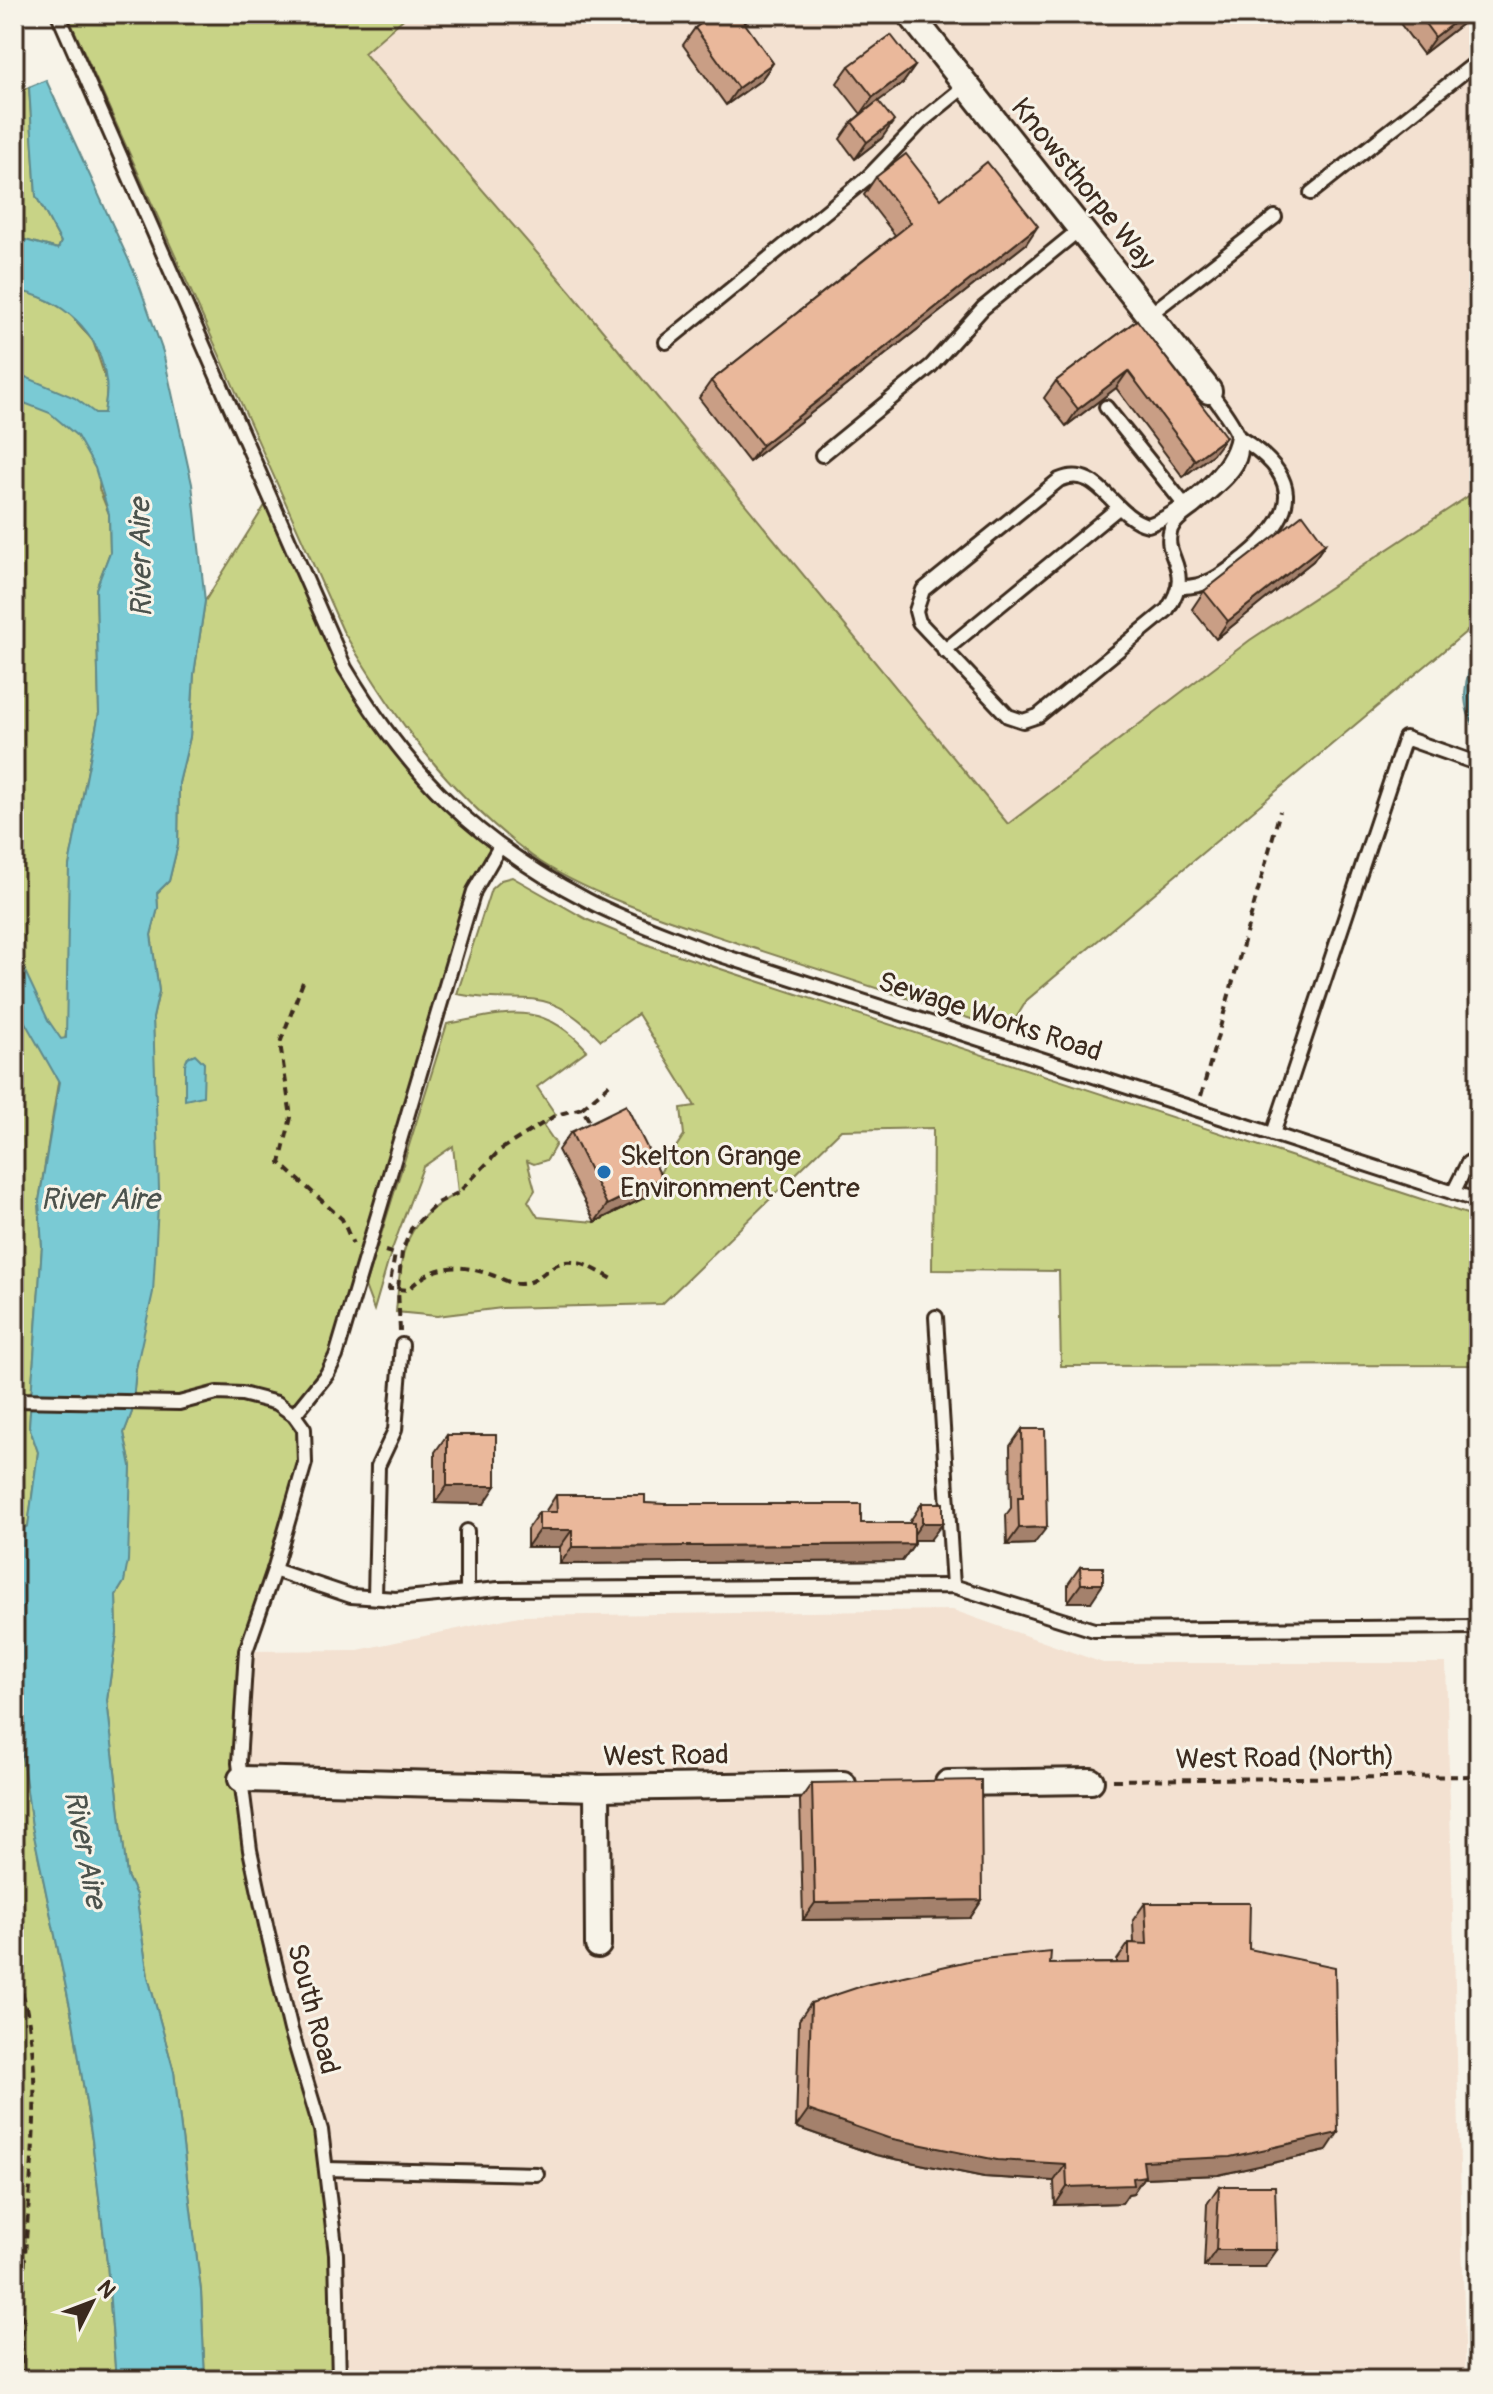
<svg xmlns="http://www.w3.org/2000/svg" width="1493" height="2394" viewBox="0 0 1493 2394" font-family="Pangolin,sans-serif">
<rect width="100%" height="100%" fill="#f7f3e8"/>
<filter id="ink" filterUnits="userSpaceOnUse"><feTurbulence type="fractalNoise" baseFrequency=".0125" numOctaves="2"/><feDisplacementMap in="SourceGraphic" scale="16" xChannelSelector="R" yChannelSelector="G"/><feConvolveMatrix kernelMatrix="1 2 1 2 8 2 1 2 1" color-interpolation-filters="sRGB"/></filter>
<g filter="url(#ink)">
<!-- built -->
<g fill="#f3e1d1">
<polygon points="409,14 1479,14 1479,489 1250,640 1008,824 570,291 364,52"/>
<polygon points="953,1610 1103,1663 1446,1663 1466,2380 322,2380 229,1748 246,1651 358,1650 519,1616"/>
</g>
<!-- green -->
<g fill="#c8d386" stroke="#827e52" stroke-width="2">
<path d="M67 14H409L364 53 570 291 1008 824 1250 640 1479 489V621L1027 1000 1008 1031C920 1002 832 973 744 945 681 924 585 895 532 856 446 791 397 722 343 631Z"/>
<polygon points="29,87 36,196 61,242 58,249 14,237 14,94"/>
<polygon points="14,290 33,293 67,310 93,341 107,383 99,489 109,514 110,552 96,589 99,713 69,866 67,1027 39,1201 42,1246 29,1426 38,1452 28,1527 14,1532"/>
<path d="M269 499 379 724 499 848 474 891 336 1356 295 1415 306 1446C276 1550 233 1655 240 1765 247 1888 293 2007 320 2126 339 2208 337 2296 339 2380H205L201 2291 174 2072 148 1977 136 1895 127 1876 107 1700 117 1633 116 1595 124 1582 131 1466 124 1433 132 1412 156 1145 153 1018 159 991 151 935 158 908 157 893 169 881 178 844 179 783 190 737 194 674 205 601Z"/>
<path d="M512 877 588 920 651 946 1479 1218V1365L1061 1366 1059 1271 932 1270 933 1128 841 1130 662 1304 502 1308 437 1316 396 1312C401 1254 401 1221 458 1193L453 1146 423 1167 391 1252 374 1310 365 1286 447 1024C508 1013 541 999 587 1050L537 1087 556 1115 543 1125 556 1144 547 1160 534 1164 527 1161 535 1190 528 1201 538 1217 595 1222 650 1195 664 1165 684 1135 681 1108 695 1106 638 1014 601 1040C542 979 528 1008 457 994L491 889 501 880Z"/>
<polygon points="14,1614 15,1635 21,1638 19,1734 32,1825 73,2021 92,2140 107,2262 116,2380 14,2380"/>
</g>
<!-- water -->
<g fill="#7acad4" stroke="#618a8b" stroke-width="2">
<path d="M46 80 136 276 163 352 192 484 205 601 194 674 190 737 179 783 178 844 169 881 157 893 158 908 151 935 159 991 153 1018 159 1189 153 1292 136 1369 132 1412 124 1433 131 1466 128 1561 124 1582 116 1595 117 1633 107 1700 127 1876 136 1895 148 1977 174 2072 201 2291 205 2380H116L107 2262 92 2140 73 2021 32 1826 19 1734 21 1638 15 1635 14 1532 28 1526 38 1452 29 1426 42 1246 39 1201 59 1082 14 1003V948L48 1020 61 1039 66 1038 69 866 99 713 96 589 110 552 109 514 95 468 77 436 50 413 14 399V372L75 398 95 413H104C105 403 108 391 106 381 100 331 62 298 14 290V237L58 249 61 242 36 196 29 87Z"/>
<path d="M1479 651V732C1458 708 1463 676 1479 651Z"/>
<polygon points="195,1054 204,1063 203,1096 185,1100 185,1064 188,1057"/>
</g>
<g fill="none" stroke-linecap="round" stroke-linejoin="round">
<!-- service casing -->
<g stroke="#3b2a1e" stroke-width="18">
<g id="service">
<path d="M58 14 345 668C409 775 476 842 587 900 624 920 666 934 705 950L1479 1201"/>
<polyline points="1311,193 1479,60"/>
<polyline points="1149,315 1275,217"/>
<polyline points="666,342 867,178 922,121 965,86"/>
<path d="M1209 391C1257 454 1250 459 1193 508 1185 514 1175 520 1171 529 1161 558 1196 568 1167 610L1038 716 1023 721 1008 716 919 622 916 611 923 590 1059 480C1099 462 1112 517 1148 525 1181 514 1232 471 1237 436"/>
<polyline points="1106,407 1187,508"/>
<polyline points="822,455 931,366 983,308 1080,229"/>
<path d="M1179 587C1208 588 1223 574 1245 557 1301 511 1301 475 1237 436"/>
<polyline points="944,651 1117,509"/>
<polyline points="1273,1134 1405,738 1479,764"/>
<polyline points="1453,1193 1468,1163 1479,1157"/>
<polyline points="936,1317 953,1586"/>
<polyline points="14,1400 179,1403 217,1393 242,1394 277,1403 294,1415 304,1429 305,1463 274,1570 246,1651 239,1763 250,1850 266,1925 291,2030 321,2130 336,2254 339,2380"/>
<polyline points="294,1415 327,1374 336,1356 474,891 499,848"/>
<polyline points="467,1531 467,1592"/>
<polyline points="274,1570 351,1596 396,1599 498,1589 953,1586 1094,1630 1479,1627"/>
<polyline points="375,1597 378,1466 395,1430 402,1345"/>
<polyline points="326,2169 537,2174"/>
</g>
</g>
<!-- minor casing -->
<g stroke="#3b2a1e" stroke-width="30">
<g id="minor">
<polyline points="910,14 1209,391"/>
<polyline points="241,1779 597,1788 843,1784"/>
<polyline points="948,1783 1091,1781"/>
<polyline points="597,1788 598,1945"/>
</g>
</g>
<!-- path -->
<g stroke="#3b2a1e" stroke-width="4" stroke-dasharray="8 6" stroke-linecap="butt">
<polyline points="303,982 280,1043 291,1117 280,1163 342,1219 353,1244"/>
<polyline points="1201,1096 1280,811"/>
<polyline points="582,1108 612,1082"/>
<polyline points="385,1251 395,1254 389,1289 398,1289 402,1252 411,1229 437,1203 458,1193 500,1150 556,1115 582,1108 592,1126"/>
<path d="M400 1331 398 1289 408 1290C433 1264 459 1263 492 1275 501 1278 512 1285 521 1284 537 1283 544 1270 558 1264 577 1256 599 1272 616 1281"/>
<polyline points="1113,1780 1479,1776"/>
<path d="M14 1966C45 2049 33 2140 27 2227 23 2278 21 2329 22 2380"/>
</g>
<!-- service -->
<use href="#service" stroke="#f7f3e8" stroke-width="12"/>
<!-- minor -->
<use href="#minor" stroke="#f7f3e8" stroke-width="24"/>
</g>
<!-- wall -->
<g fill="#c99e85" stroke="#3b2a1e" stroke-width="2">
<polygon points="714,14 757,14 744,23 773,63 761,80 726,105 683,45 695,28"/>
<polygon points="1393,14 1475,14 1423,54"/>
<polygon points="849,66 915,66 903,83 878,101 882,138 855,159 840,139 852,122 861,114 837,83"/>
<polygon points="876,177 941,199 1026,244 749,462 699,398 711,381 895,235 864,195"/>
<polygon points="1137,320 1213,454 1183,477 1116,388 1066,426 1044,398 1056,381"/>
<polygon points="1325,544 1313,561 1216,639 1192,609 1204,591"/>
<polygon points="571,1132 662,1178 650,1195 595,1222 558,1150"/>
<polygon points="1022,1429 1034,1544 1007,1545 1006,1515 1011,1508 1010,1446"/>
<polygon points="447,1435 484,1504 435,1503 435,1452"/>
<polygon points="556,1495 861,1523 910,1523 910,1521 922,1503 930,1540 914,1540 914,1544 902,1561 560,1564 560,1547 527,1547 527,1529 539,1512 545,1512"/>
<polygon points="1080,1567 1091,1602 1068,1602 1068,1584"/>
<polygon points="812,1783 982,1900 970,1918 803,1920 800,1800"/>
<polygon points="1145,1903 1249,1949 1326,2151 1218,2175 1143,2178 1133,2193 1128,2194 1122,2203 1055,2205 1054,2181 984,2177 876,2155 796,2127 799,2020 811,2003 1050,1964 1117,1963 1117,1960 1129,1943 1134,1943 1133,1920"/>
<polygon points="1219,2186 1265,2267 1204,2267 1207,2204"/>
</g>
<!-- shaded-wall -->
<g fill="#a4816c" stroke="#3b2a1e" stroke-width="2">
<polygon points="746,14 757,14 728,35 741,18"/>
<polygon points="1465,14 1475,14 1423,54 1435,37"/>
<polygon points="773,63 761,80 726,105 738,88"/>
<polygon points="915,66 903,83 861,114 873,97"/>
<polygon points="894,121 882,138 855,159 867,142"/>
<polygon points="1038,226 1026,244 749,462 762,445"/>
<polygon points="1128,371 1116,388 1066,426 1078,409"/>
<polygon points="1226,437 1213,454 1183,477 1195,460"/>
<polygon points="1325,544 1313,561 1216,639 1228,621"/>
<polygon points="662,1178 650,1195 595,1222 607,1205"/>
<polygon points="447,1486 496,1486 484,1504 435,1503"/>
<polygon points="922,1523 943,1523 930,1540 910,1540"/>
<polygon points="1047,1527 1034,1544 1007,1545 1019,1528"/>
<polygon points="539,1530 572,1530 560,1547 527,1547"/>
<polygon points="914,1544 902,1561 560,1564 572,1547"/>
<polygon points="1081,1584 1103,1584 1091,1602 1068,1602"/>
<polygon points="982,1900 970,1918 803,1920 815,1903"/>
<polygon points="808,2110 1066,2164 1054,2181 984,2177 876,2155 796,2127"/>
<polygon points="1338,2133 1326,2151 1218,2175 1143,2178 1133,2193 1128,2194 1122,2203 1055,2205 1067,2187 1143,2161"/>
<polygon points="1216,2250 1277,2250 1265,2267 1204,2267"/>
</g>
<!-- building -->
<g fill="#eab89b" stroke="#3b2a1e" stroke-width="2">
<polygon points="714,14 746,14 741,18 773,63 738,88 695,28"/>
<polygon points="1418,14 1465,14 1435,37"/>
<polygon points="891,35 915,66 873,97 849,66"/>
<polygon points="878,101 894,121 867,142 852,122"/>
<polygon points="906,154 941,199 987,162 1038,226 762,445 711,381 911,223 876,177"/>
<polygon points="1137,320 1226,437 1195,460 1128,371 1078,409 1056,381"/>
<polygon points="1303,514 1325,544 1228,621 1204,591"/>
<polygon points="626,1105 662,1178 607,1205 571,1132"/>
<polygon points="1022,1429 1045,1429 1047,1527 1019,1528 1018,1497 1023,1497"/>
<rect x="447" y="1435" width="49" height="51"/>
<polygon points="556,1495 645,1495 645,1503 665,1504 861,1504 861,1523 914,1523 914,1544 572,1547 572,1530 539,1530 539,1512 557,1512"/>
<rect x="922" y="1503" width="21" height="20"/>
<polygon points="1080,1567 1103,1567 1103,1584 1081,1584"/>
<polygon points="981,1780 982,1900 815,1903 812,1783"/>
<polygon points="1145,1903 1250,1903 1249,1949 1335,1967 1338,2133 1230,2157 1143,2161 1145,2176 1133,2178 1134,2185 1067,2187 1066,2164 997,2160 888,2138 808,2110 811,2003 865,1985 972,1960 1051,1952 1050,1964 1129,1963 1129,1943 1147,1944"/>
<polygon points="1219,2186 1275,2186 1277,2250 1216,2250"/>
</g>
</g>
<!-- markers -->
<circle fill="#1f6fb2" stroke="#f7f3e8" stroke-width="3" cx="604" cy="1172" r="8"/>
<g text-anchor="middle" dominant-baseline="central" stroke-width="6" stroke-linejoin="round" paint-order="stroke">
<!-- street labels -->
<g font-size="28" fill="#3b2a1e" stroke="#f7f3e8">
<text transform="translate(1083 184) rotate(51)">Knowsthorpe Way</text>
<text transform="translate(990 1017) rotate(18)">Sewage Works Road</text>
<text transform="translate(666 1756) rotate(-1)">West Road</text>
<text transform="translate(1285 1758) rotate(-1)">West Road (North)</text>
<text transform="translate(313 2009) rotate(75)">South Road</text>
</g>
<!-- poi labels -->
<g font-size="28" fill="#3b2a1e" stroke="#f7f3e8" text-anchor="start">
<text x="620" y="1156">Skelton Grange<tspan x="620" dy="32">Environment Centre</tspan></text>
</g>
<!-- water labels -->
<g font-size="30" font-style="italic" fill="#4b524c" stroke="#f7f3e8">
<text transform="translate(141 558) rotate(-91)">River Aire</text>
<text x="100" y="1199">River Aire</text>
<text transform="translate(85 1849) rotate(79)">River Aire</text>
</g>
</g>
<!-- margin -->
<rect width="1493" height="2394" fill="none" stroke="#f7f3e8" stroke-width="48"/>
<rect x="24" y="24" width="1445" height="2346" fill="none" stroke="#3b2a1e" stroke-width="3" filter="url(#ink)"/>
<!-- north arrow -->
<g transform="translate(92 2302) rotate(48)" stroke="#f7f3e8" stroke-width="6" paint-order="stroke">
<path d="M0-6L14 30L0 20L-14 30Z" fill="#3b2a1e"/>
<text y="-12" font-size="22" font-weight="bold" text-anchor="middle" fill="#3b2a1e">N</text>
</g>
</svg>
